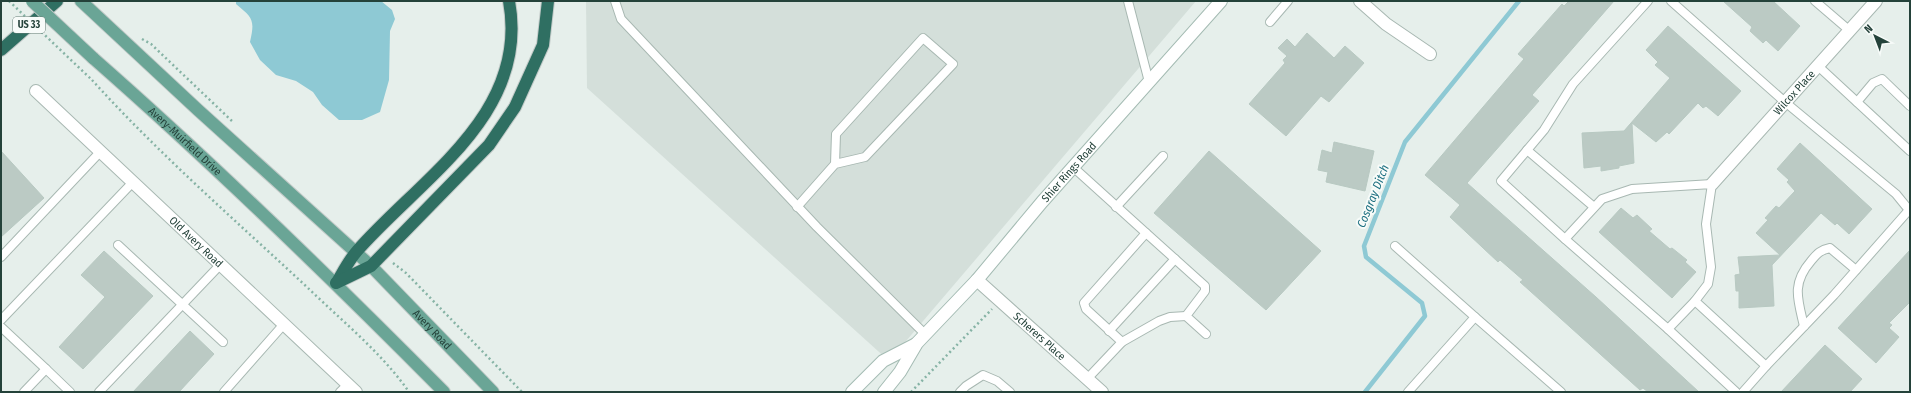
<svg xmlns="http://www.w3.org/2000/svg" width="1911" height="393" viewBox="0 0 1911 393" font-family="'Fira Sans Condensed',sans-serif">
<rect width="100%" height="100%" fill="#e6efeb"/>
<!-- built -->
<polygon fill="#d4dfda" points="586,1 1196,1 889,361 587,88"/>
<!-- water -->
<path fill="#8ec9d4" d="M236 1H381L392 10 395 19 390 31 389 80 380 112 362 120H339L322 105 313 92 296 81 276 75 260 60 250 42C255 20 253 18 236 4Z"/>
<g fill="none" stroke-linecap="round" stroke-linejoin="round">
<!-- stream -->
<polyline stroke="#8ec9d4" stroke-width="4.5" points="1365,392 1425,316 1422,303 1366,257 1364,246 1405,142 1519,1"/>
</g>
<!-- building -->
<g fill="#bbcac4" stroke="#b8c9c2">
<polygon points="1569,1 1614,1 1532,95 1539,101 1467,183 1596,297 1699,392 1648,392 1643,388 1640,390 1520,282 1523,280 1500,260 1498,262 1450,217 1460,205 1425,175 1524,59 1518,54 1562,4 1564,6"/>
<polygon points="1723,1 1773,1 1800,26 1778,51 1766,40 1763,43 1750,31 1752,27"/>
<polygon points="1668,26 1741,91 1718,116 1706,106 1703,108 1698,103 1669,134 1667,132 1656,142 1632,123 1634,163 1619,166 1619,168 1601,171 1601,166 1584,168 1582,133 1624,131 1670,78 1655,65 1658,62 1646,50"/>
<polygon points="1307,33 1334,58 1345,46 1364,63 1329,102 1321,96 1286,136 1249,104 1285,63 1283,60 1287,56 1278,48 1287,39 1295,47"/>
<polygon points="1334,142 1374,151 1365,191 1326,182 1328,172 1318,170 1322,150 1332,153"/>
<polygon points="1800,143 1872,209 1849,234 1837,223 1835,225 1821,213 1772,265 1774,306 1739,308 1739,291 1736,291 1735,275 1740,274 1738,257 1780,255 1756,233 1768,220 1765,218 1776,206 1779,208 1795,191 1787,182 1789,180 1777,169"/>
<polygon points="1,151 44,198 1,237"/>
<polygon points="1209,151 1321,251 1266,310 1154,213"/>
<polygon points="1621,208 1633,218 1637,215 1652,229 1649,231 1670,249 1672,248 1687,260 1685,262 1696,272 1672,298 1599,232"/>
<polygon points="1910,250 1910,302 1889,323 1892,325 1889,328 1899,337 1876,363 1838,328"/>
<polygon points="104,251 153,296 83,369 59,347 105,297 81,275"/>
<polygon points="190,331 214,354 179,392 133,392"/>
<polygon points="1825,345 1862,379 1850,392 1781,392"/>
</g>
<g fill="none" stroke-linecap="round" stroke-linejoin="round">
<!-- service casing -->
<g stroke="#a8b8b2" stroke-width="10">
<g id="service">
<polyline points="615,1 621,19 817,227 926,335"/>
<polyline points="1128,1 1149,82"/>
<polyline points="1648,1 1573,84 1544,130 1501,181 1565,239 1602,199 1632,189 1712,184 1706,224 1711,267 1708,284 1695,301 1766,366 1834,295 1909,210 1896,194 1785,102 1671,1"/>
<polyline points="1815,1 1850,31"/>
<polyline points="1270,22 1288,1"/>
<polyline points="1818,66 1910,151"/>
<polyline points="1857,102 1873,83 1882,79 1910,106"/>
<polyline points="1527,150 1594,207"/>
<polyline points="1073,167 1146,233"/>
<polyline points="797,207 835,164 865,157 953,64 923,38 836,134 835,164"/>
<polyline points="1116,207 1163,156"/>
<polyline points="1565,239 1668,329 1695,301"/>
<polyline points="118,245 223,342"/>
<polyline points="1395,246 1475,317 1408,392"/>
<polyline points="1,257 101,151"/>
<polyline points="1475,317 1561,392"/>
<polyline points="1,320 133,182"/>
<path d="M1804 326C1798 300 1791 284 1811 261 1817 254 1820 250 1830 248L1856 270"/>
<polyline points="1,327 46,369"/>
<polyline points="1668,329 1736,392"/>
<polyline points="1109,331 1175,259"/>
<polyline points="1122,342 1159,321 1170,317 1186,316"/>
<polyline points="1087,379 1122,342 1086,309 1084,303 1146,233 1205,286 1205,291 1186,316 1206,334"/>
<polyline points="24,392 46,369 70,392"/>
<polyline points="99,392 221,264"/>
<polyline points="224,392 284,324"/>
<polyline points="340,392 348,384"/>
<polyline points="960,392 966,386 983,375 997,381 1010,392"/>
<polyline points="1743,392 1766,366"/>
</g>
</g>
<!-- minor casing -->
<g stroke="#a8b8b2" stroke-width="14">
<g id="minor">
<polyline points="1360,1 1386,24 1430,54"/>
<path id="s1" d="M36 91 356 392"/>
<path id="s2" d="M1712 184 1876 1"/>
<path id="s3" d="M977 280 1102 392"/>
</g>
</g>
<!-- secondary casing -->
<g stroke="#a4bbb3" stroke-width="14">
<g id="secondary">
<polyline points="852,392 883,361 916,344"/>
<path id="s4" d="M884 392 900 372 917 343 977 280 1042 202 1221 1"/>
</g>
</g>
<!-- primary casing -->
<g stroke="#c2cac8" stroke-width="14">
<g id="primary">
<path id="s5" d="M81 1 198 110 371 266 493 392"/>
<path id="s6" d="M93 58C215 165 330 277 444 392"/>
</g>
</g>
<!-- motorway casing -->
<g stroke="#c2cac8" stroke-width="14">
<g id="motorway">
<polyline points="1,50 57,1"/>
<path d="M337 282C343 272 349 260 357 251 421 178 530 114 509 1"/>
<polyline points="336,283 371,266 489,145 515,107 543,45 548,1"/>
</g>
</g>
<!-- path -->
<g stroke="#86b3a5" stroke-width="2.5" stroke-dasharray="2 3" stroke-linecap="butt">
<polyline points="142,39 151,44 233,122"/>
<path d="M92 80C159 154 235 220 308 288 342 321 382 353 409 392"/>
<polyline points="393,263 406,273 522,392"/>
<polyline points="911,392 992,309"/>
</g>
<!-- service -->
<use href="#service" stroke="#fff" stroke-width="8"/>
<!-- minor -->
<use href="#minor" stroke="#fff" stroke-width="12"/>
<!-- secondary -->
<use href="#secondary" stroke="#fff" stroke-width="12"/>
<!-- primary -->
<use href="#primary" stroke="#6aa596" stroke-width="12"/>
<!-- motorway -->
<use href="#motorway" stroke="#2f6f62" stroke-width="12"/>
<!-- primary-bridge casing -->
<g stroke="#c2cac8" stroke-width="14" stroke-linecap="butt">
<polyline id="primary-bridge" points="32,1 93,58"/>
</g>
<!-- path-bridge -->
<polyline stroke="#86b3a5" stroke-width="2.5" stroke-dasharray="2 3" stroke-linecap="butt" points="9,1 92,80"/>
<!-- primary-bridge -->
<use href="#primary-bridge" stroke="#6aa596" stroke-width="12"/>
</g>
<g text-anchor="middle" dominant-baseline="central" stroke-width="4" stroke-linejoin="round" paint-order="stroke">
<!-- shield labels -->
<rect fill="#f7fbf9" stroke="#637a73" stroke-width="1" x="13" y="17" width="32" height="16" rx="3"/>
<g font-size="10" font-weight="bold" fill="#24423a">
<text x="29" y="25">US 33</text>
</g>
<!-- street labels -->
<g font-size="11" fill="#24423a" stroke="#f7fbf9">
<text stroke="none"><textPath href="#s2" startOffset="123">Wilcox Place</textPath></text>
<text stroke="none"><textPath href="#s6" startOffset="124">Avery-Muirfield Drive</textPath></text>
<text stroke="none"><textPath href="#s4" startOffset="288">Shier Rings Road</textPath></text>
<text stroke="none"><textPath href="#s1" startOffset="220">Old Avery Road</textPath></text>
<text stroke="none"><textPath href="#s5" startOffset="481">Avery Road</textPath></text>
<text stroke="none"><textPath href="#s3" startOffset="84">Scherers Place</textPath></text>
</g>
<!-- water labels -->
<g font-size="12" font-style="italic" fill="#1c6f80" stroke="#f7fbf9">
<text transform="translate(1373 196) rotate(-68)">Cosgray Ditch</text>
</g>
</g>
<!-- border -->
<rect width="1911" height="393" fill="none" stroke="#24423a" stroke-width="4"/>
<!-- north arrow -->
<g transform="translate(1875 36) rotate(318)" stroke="#f7fbf9" stroke-width="3" paint-order="stroke">
<path d="M0-3L7 15L0 10L-7 15Z" fill="#24423a"/>
<text y="-6" font-size="11" font-weight="bold" text-anchor="middle" fill="#24423a">N</text>
</g>
</svg>
